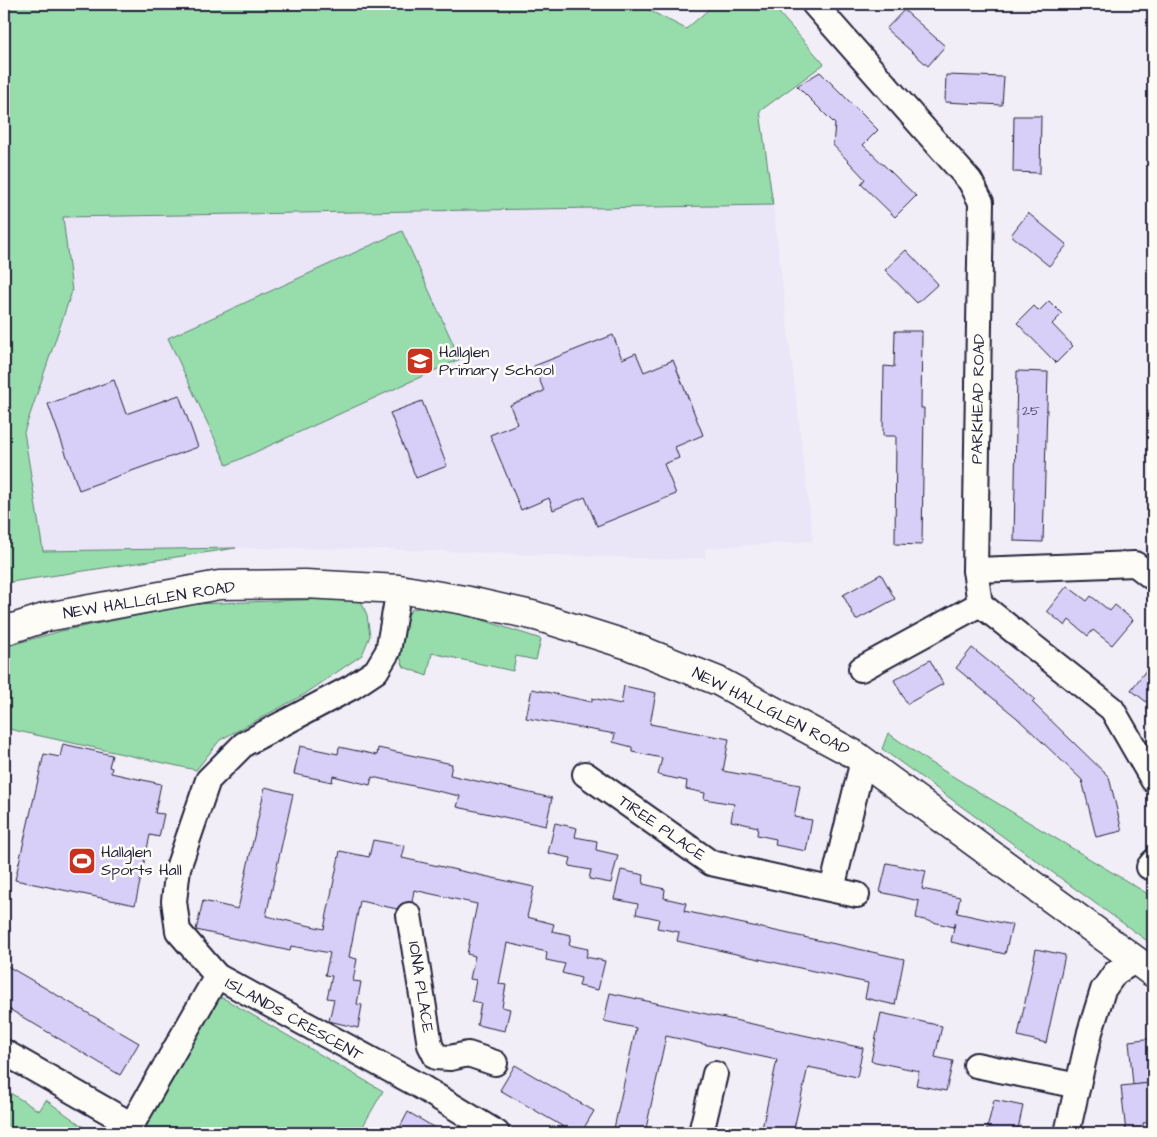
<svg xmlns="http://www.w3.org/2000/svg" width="1157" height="1137" viewBox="0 0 1157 1137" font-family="'Architects Daughter',sans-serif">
<rect width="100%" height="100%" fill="#f2eef7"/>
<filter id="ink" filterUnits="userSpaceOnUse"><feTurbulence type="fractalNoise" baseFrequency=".02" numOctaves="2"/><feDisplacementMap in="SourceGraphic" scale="10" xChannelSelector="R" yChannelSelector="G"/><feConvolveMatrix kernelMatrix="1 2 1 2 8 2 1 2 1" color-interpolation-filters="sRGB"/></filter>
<g filter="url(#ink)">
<!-- built -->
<polygon fill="#eae5f7" points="773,205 813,541 705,548 705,558 665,559 386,549 236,548 43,552 24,432 72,291 63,217"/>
<!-- green -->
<g fill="#97ddab" stroke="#5c8073">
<polygon points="4,4 637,4 686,29 715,4 771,4 824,64 760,111 773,205 63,217 72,291 24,432 43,551 236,548 4,583"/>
<polygon points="402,231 460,359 227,465 168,338"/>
<polygon points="326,599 360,599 367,615 370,636 362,655 305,694 220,740 196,770 4,728 4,647 61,631 195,604"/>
<path d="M436 605 541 639 536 660 516 656 513 671 432 653 427 676 404 667C392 640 397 632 412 609Z"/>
<polygon points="888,733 929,762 1153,897 1153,945 882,749"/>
<polygon points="223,998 383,1091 359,1133 134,1133 210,1000"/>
<polygon points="4,1089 39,1111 46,1100 92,1133 4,1133"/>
</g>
<!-- building -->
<g fill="#d7cff7" stroke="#22223b">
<polygon points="904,10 945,46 928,66 886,29"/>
<polygon points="820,72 878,130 863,145 916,196 895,217 861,184 865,179 833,145 835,124 797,86"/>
<polygon points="946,75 1004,77 1002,105 945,102"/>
<polygon points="1014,116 1041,116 1040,173 1013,172"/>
<polygon points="1028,213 1067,245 1049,266 1011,235"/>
<polygon points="906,250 938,284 917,303 885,270"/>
<polygon points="1049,301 1062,314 1052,324 1073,346 1056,363 1017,323 1034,306 1039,311"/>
<polygon points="895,331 922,331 921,408 924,408 922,545 895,544 896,436 883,436 884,366 894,367"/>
<polygon points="613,335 622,359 636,353 644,372 673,360 703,435 675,447 679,458 664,464 676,494 597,526 585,497 553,510 549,498 521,510 490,435 517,424 510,405 544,391 534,366"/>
<polygon points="1017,371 1048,372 1043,542 1014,541"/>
<polygon points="114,380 126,414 179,395 198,447 79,490 48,404"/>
<polygon points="422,401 447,466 416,478 390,413"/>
<polygon points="881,574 895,599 856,620 843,595"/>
<polygon points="1067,586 1087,601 1091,596 1110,611 1115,605 1133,620 1112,645 1093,630 1088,636 1069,620 1065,626 1047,611"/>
<polygon points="972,648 1035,699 1032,702 1109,777 1122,831 1096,837 1082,780 1016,717 956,668"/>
<polygon points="930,660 943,684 907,704 894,680"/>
<polygon points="1153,661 1153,707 1131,690"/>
<polygon points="624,686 656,693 650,724 729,739 723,771 800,785 794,817 812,820 806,851 775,845 776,839 757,835 758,827 731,821 734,804 704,799 705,793 686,789 687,781 658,775 662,758 632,752 632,747 613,742 615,734 526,718 532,689 592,702 592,698 621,704"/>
<polygon points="63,744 112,755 109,767 112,768 111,773 161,784 155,813 164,814 159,837 150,835 135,905 15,880 44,754 60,757"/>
<polygon points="300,746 338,754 339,747 377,755 378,748 452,764 450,775 552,798 546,826 457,807 460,796 409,785 372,777 370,785 333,776 332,782 294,774"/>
<polygon points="265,787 293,794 266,916 324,929 340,851 369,857 373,840 405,846 402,858 534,887 527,917 554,924 552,931 571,935 569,945 588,949 586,957 605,961 598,990 579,986 581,978 562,973 565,964 546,960 547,952 507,943 499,984 506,985 502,1007 510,1009 505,1031 477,1025 481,1003 472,1001 476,980 470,979 475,956 467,954 477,904 414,890 412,902 401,904 397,909 360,901 349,957 357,959 353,981 361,982 357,1004 362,1005 358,1028 329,1021 334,999 327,998 332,976 325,975 330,953 291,946 290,951 196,930 203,901 238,909"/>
<polygon points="555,823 577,828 575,837 597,841 596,850 618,855 611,883 589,879 591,870 569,866 571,858 548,853"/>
<polygon points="887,863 926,871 922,889 960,897 957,913 1012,925 1005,954 951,942 955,922 954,927 916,918 919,901 880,892"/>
<polygon points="621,870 644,875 643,884 665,889 664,898 686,903 684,911 904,959 895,1005 865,998 868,983 677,941 679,932 657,928 659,919 636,914 638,904 614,899"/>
<polygon points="1036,949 1065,955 1046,1043 1018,1036"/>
<polygon points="4,964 139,1043 120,1075 4,1006"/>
<polygon points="610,993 863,1048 857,1077 808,1067 793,1133 761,1133 777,1060 666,1036 645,1133 613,1133 636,1028 604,1021"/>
<polygon points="881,1013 942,1026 935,1057 953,1061 946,1091 916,1085 919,1071 871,1061"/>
<polygon points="1153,1038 1153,1083 1133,1085 1129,1041"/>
<polygon points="515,1065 594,1111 581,1133 574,1133 500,1090"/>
<polygon points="1150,1083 1153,1122 1143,1123 1144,1133 1126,1133 1121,1086"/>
<polygon points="994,1100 1023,1106 1017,1133 986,1133"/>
<polygon points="408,1112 444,1133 397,1133"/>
</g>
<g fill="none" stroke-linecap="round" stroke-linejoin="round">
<!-- minor casing -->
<g stroke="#22223b" stroke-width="28">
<g id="minor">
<polyline points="814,4 970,181 981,202 975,570 980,604 1112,709 1153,780"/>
<polyline points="975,570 1135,564 1153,578"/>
<polyline points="399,589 388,651 376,671 352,687 244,744 208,780 178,868 174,901 178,931 217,976 418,1085 497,1133"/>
<polyline points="861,669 980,604"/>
<polyline points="585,774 711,863 857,895"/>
<polyline points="1149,867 1153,862"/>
<polyline points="832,889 863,760"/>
<polyline points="409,915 430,1045 436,1057 450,1058 468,1054 495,1063"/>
<polyline points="4,1052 132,1125"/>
<polyline points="976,1065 1078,1086"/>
<polyline points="127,1133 217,976"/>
<polyline points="701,1133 715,1074"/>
<polyline points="1067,1133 1090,1032 1103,990 1115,973 1136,960"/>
</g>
</g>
<!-- tertiary casing -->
<g stroke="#22223b" stroke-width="31">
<polyline id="tertiary" points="4,631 47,617 219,585 305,584 399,589 464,600 536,616 628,645 718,681 854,754 1153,973"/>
</g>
<!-- minor -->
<use href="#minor" stroke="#fdfcf7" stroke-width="24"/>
<!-- tertiary -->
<use href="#tertiary" stroke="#fdfcf7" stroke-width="28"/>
</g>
</g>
<!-- icons -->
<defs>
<g id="school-square" transform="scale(1.4375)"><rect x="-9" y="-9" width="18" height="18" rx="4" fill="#c8321e" stroke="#fdfcf7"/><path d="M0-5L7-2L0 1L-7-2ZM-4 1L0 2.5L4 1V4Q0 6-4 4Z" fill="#fff"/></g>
<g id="stadium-square" transform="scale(1.4375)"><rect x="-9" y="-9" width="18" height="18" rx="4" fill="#c8321e" stroke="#fdfcf7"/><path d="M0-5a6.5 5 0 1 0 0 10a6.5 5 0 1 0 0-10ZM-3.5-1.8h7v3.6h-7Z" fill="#fff"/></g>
</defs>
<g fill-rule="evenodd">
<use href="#school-square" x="420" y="361"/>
<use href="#stadium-square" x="82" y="861"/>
</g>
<g text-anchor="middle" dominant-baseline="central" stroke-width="5" stroke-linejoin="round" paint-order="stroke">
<!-- number labels -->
<g font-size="14" fill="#4f4d6a">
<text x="1031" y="411">25</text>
</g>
<!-- poi labels -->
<g font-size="16" fill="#22223b" stroke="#fdfcf7" text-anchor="start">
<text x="439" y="352">Hallglen<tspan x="439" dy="18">Primary School</tspan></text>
<text x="101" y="852">Hallglen<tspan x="101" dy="18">Sports Hall</tspan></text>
</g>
<!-- street labels -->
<g font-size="16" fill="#22223b" stroke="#fdfcf7">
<text transform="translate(978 399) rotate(-89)">PARKHEAD ROAD</text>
<text transform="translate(149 600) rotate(-9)">NEW HALLGLEN ROAD</text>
<text transform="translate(771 711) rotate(27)">NEW HALLGLEN ROAD</text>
<text transform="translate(662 828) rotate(35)">TIREE PLACE</text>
<text transform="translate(421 987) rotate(81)">IONA PLACE</text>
<text transform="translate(294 1019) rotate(29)">ISLANDS CRESCENT</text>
</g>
</g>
<!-- margin -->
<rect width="1157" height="1137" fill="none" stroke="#fdfcf7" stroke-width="20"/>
<rect x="10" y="10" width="1137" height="1117" fill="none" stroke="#22223b" stroke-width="2" filter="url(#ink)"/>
</svg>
